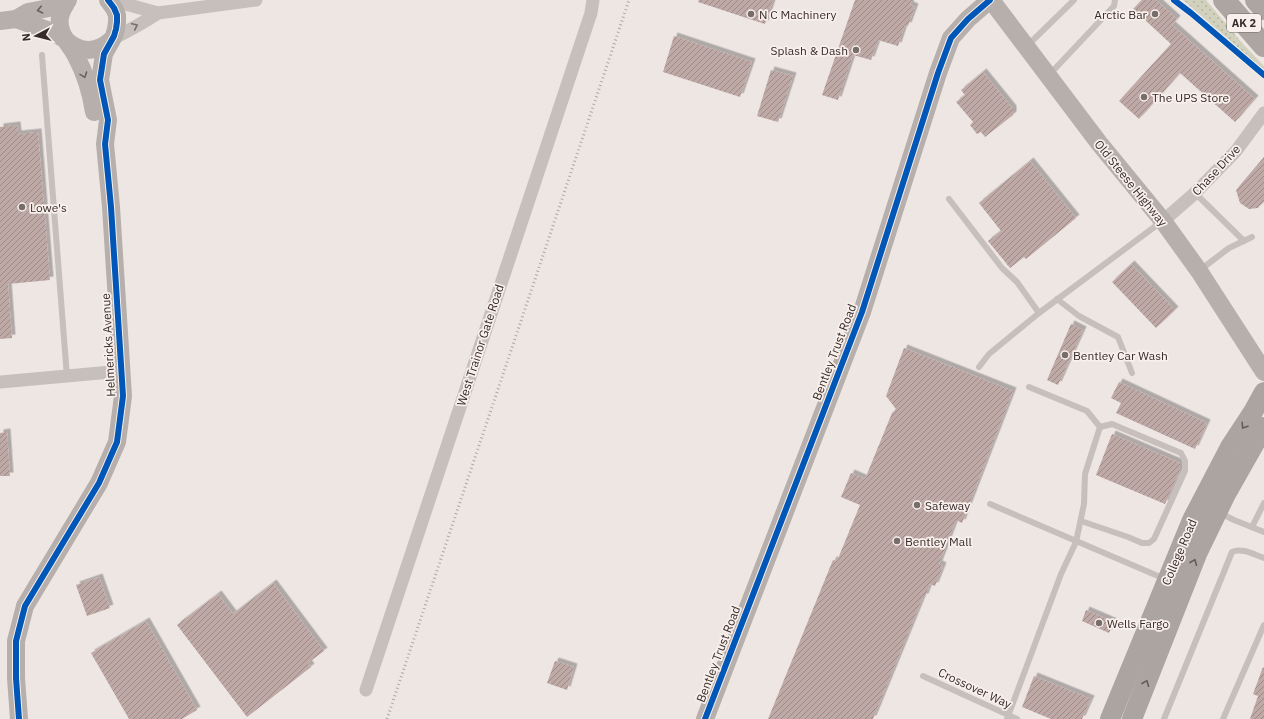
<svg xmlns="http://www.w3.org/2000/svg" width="1264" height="719" viewBox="0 0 1264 719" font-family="'IBM Plex Sans',sans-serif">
<defs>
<pattern id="grass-dots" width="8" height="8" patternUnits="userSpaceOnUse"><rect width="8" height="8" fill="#d1d1be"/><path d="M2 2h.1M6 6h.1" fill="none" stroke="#b4b4a3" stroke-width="1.8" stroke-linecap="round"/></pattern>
<pattern id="building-hatch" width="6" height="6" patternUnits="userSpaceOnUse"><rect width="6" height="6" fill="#bfa9a6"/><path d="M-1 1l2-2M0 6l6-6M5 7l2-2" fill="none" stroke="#9c8a87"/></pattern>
<filter id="shadow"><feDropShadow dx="3.5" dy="-3.5" stdDeviation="0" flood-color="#0004"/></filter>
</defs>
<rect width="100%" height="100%" fill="#ede6e3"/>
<!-- grass -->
<polygon fill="url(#grass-dots)" points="1183,0 1206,0 1242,43 1264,66 1264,70"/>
<!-- building -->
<g fill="url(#building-hatch)" filter="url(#shadow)">
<polygon points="699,0 773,0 765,24 698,2"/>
<polygon points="855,0 912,0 910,5 915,7 908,26 905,25 898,46 878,40 871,60 853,55 838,100 822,95"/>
<polygon points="1142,0 1156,0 1177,19 1172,25 1255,99 1235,122 1180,73 1139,119 1119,101 1171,44 1133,9"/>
<polygon points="674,36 752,62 740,97 663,72"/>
<polygon points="771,70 793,76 778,122 757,116"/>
<polygon points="983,72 1013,109 1013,115 985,137 981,132 977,134 970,125 973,122 956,102 965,95 961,90"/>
<polygon points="17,125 18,134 38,132 50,280 8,284 12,338 0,339 0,127"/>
<polygon points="1264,157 1264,201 1258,208 1249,209 1240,203 1236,190"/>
<polygon points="1030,161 1076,218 1026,259 1024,257 1010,268 988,241 1001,231 979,203"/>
<polygon points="1131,264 1175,310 1156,328 1112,282"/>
<polygon points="1071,324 1083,330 1058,385 1047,380"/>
<polygon points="904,348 1013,391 962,523 956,520 939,564 943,566 935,586 930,584 925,597 923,597 873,719 768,719 833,560 837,561 860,505 841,497 851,473 865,479 892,413 896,409 886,396"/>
<polygon points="1119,382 1207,423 1195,449 1116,413 1121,403 1111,398"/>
<polygon points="7,432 10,476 0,476 0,433"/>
<polygon points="1112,434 1180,463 1180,470 1165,504 1096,475"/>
<polygon points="99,577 110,608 87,616 76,585"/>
<polygon points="273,583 324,651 308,663 311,667 247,717 177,625 218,594 233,614"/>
<polygon points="1086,610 1114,622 1109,633 1082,621"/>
<polygon points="146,621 197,710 182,719 129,719 91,653"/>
<polygon points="555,661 574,667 567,690 547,683"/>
<polygon points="1263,667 1264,668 1264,719 1250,719 1258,696 1253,694"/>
<polygon points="1034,676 1091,699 1082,719 1051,719 1022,707"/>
</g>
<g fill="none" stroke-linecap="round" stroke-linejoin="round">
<!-- lane -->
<g stroke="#c6bfbc" stroke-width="6">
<polyline points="1027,46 1074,0"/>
<polyline points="42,55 67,377"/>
<polyline points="1049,75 1114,6 1115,0"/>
<polyline points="1195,193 1244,241"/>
<polyline points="949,199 1002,268 1017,282 1039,313"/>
<polyline points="1200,270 1229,248 1252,237"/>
<polyline points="1057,299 1079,316 1118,337 1132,373"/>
<polyline points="979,367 989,354 1039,313 1161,222"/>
<polyline points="990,504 1165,579"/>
<polyline points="1220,513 1234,520 1264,532"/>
<polyline points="1081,521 1128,537 1142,543 1149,543 1154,539 1185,471 1185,461 1181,453 1112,424 1100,427"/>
<polyline points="1252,527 1264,503"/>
<polyline points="923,676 1017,719"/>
<polyline points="1007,719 1061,574 1076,542 1084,504 1085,474 1100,427 1087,411 1029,387"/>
<path d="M1164 719 1232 552C1242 547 1255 555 1264 558"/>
<polyline points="1223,719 1264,625"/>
</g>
<!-- street -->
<g stroke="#c6bfbc" stroke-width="13">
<polyline points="111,0 158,13 256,0"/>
<path d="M112 39C128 31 143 23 158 13"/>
<polyline points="1163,221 1195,193 1236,151 1264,113"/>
<polyline points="0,382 122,371"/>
<polyline points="366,690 591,13 593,0"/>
</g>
<!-- secondary -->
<g stroke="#b7afac" stroke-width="18">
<path d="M68 0C63 8 58 16 60 26 61 37 71 46 76 56 85 73 91 92 94 112"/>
<polyline points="991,0 1099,143 1163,221 1199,271 1264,372"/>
<polyline points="16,19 47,30 65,39"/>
<polyline points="0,21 16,19 28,12 65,5"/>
<path d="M66 40C80 53 96 53 110 41"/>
<polyline points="19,719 16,678 16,641 25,606 99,483 117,442 123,396 111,207 105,144 108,120 100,80 104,54 114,36 116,29 117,22 117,15 114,8 108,0"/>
<polyline points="705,719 862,312 938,73 951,38 968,19 990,0"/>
</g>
<!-- primary -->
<g stroke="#aba4a1" stroke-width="20">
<polyline points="1110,719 1192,520 1230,447 1253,412 1264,392"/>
<polyline points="1132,719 1197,554 1226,494 1264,427"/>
</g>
<!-- highway -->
<g stroke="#aca5a2" stroke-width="22">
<polyline points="1224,0 1264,46"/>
<polyline points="1256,0 1264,9"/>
</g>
<!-- rail -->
<polyline stroke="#aea8a6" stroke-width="3" stroke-dasharray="1 3" stroke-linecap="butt" points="387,719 629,0"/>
<!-- cycleway casing -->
<g stroke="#f9f0eb" stroke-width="8">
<g id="cycleway">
<polyline points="1174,0 1191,13 1264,75"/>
<polyline points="19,719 16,678 16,641 25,606 99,483 117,442 123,396 111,207 105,144 108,120 100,80 104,54 114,36 116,29 117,22 117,15 114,8 108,0"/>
<polyline points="705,719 862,312 938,73 951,38 968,19 990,0"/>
</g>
</g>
<!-- cycleway -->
<use href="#cycleway" stroke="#0057b8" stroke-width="6"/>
</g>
<!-- one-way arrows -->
<defs><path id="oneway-chevron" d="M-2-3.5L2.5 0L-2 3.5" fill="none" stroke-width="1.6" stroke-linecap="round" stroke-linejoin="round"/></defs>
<g stroke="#6a605e">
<use href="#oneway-chevron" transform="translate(40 10) rotate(168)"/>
<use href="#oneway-chevron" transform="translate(84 75) rotate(70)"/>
</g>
<use stroke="#776e6c" href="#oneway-chevron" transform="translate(135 26) rotate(-25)"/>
<g stroke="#655c5a">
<use href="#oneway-chevron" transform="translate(1244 426) rotate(123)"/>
<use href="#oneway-chevron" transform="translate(1194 562) rotate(-68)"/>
<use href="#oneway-chevron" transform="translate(1146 683) rotate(-68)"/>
</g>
<!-- markers -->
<g fill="#776d6b" stroke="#f9f0eb" stroke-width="1.5">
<circle cx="751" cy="14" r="4"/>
<circle cx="1155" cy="14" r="4"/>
<circle cx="856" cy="50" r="4"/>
<circle cx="1144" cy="97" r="4"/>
<circle cx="22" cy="207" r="4"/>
<circle cx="1065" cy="355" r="4"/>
<circle cx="917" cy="505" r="4"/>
<circle cx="897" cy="541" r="4"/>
<circle cx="1099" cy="623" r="4"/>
</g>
<g text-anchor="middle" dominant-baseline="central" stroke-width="3.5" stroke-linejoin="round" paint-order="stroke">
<!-- shield labels -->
<rect fill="#f9f0eb" stroke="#716764" stroke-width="1" x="1227" y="14" width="34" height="18" rx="3"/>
<g font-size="11" font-weight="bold" fill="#372c2a">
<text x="1244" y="23">AK 2</text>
</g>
<!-- poi labels -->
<g font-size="12" fill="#372c2a" stroke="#f9f0eb" text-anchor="start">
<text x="759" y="14">N C Machinery</text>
<text x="1147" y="14" text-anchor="end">Arctic Bar</text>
<text x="848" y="50" text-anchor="end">Splash &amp; Dash</text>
<text x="1152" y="97">The UPS Store</text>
<text x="30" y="207">Lowe's</text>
<text x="1073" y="355">Bentley Car Wash</text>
<text x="925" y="505">Safeway</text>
<text x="905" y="541">Bentley Mall</text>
<text x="1107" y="623">Wells Fargo</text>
</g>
<!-- street labels -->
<g font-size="12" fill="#372c2a" stroke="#f9f0eb">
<text transform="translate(1216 170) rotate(-47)">Chase Drive</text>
<text transform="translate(1131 183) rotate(51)">Old Steese Highway</text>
<text transform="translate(108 345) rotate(-93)">Helmericks Avenue</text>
<text transform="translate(480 345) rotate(-72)">West Trainor Gate Road</text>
<text transform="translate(834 352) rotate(-69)">Bentley Trust Road</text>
<text transform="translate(1179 552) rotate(-67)">College Road</text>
<text transform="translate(718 654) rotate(-69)">Bentley Trust Road</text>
<text transform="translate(975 688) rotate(25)">Crossover Way</text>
</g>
</g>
<!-- north arrow -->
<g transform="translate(36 36) rotate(263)" stroke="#f9f0eb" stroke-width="3" paint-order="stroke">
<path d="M0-3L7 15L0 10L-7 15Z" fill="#372c2a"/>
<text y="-6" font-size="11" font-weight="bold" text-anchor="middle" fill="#372c2a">N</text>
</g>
</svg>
